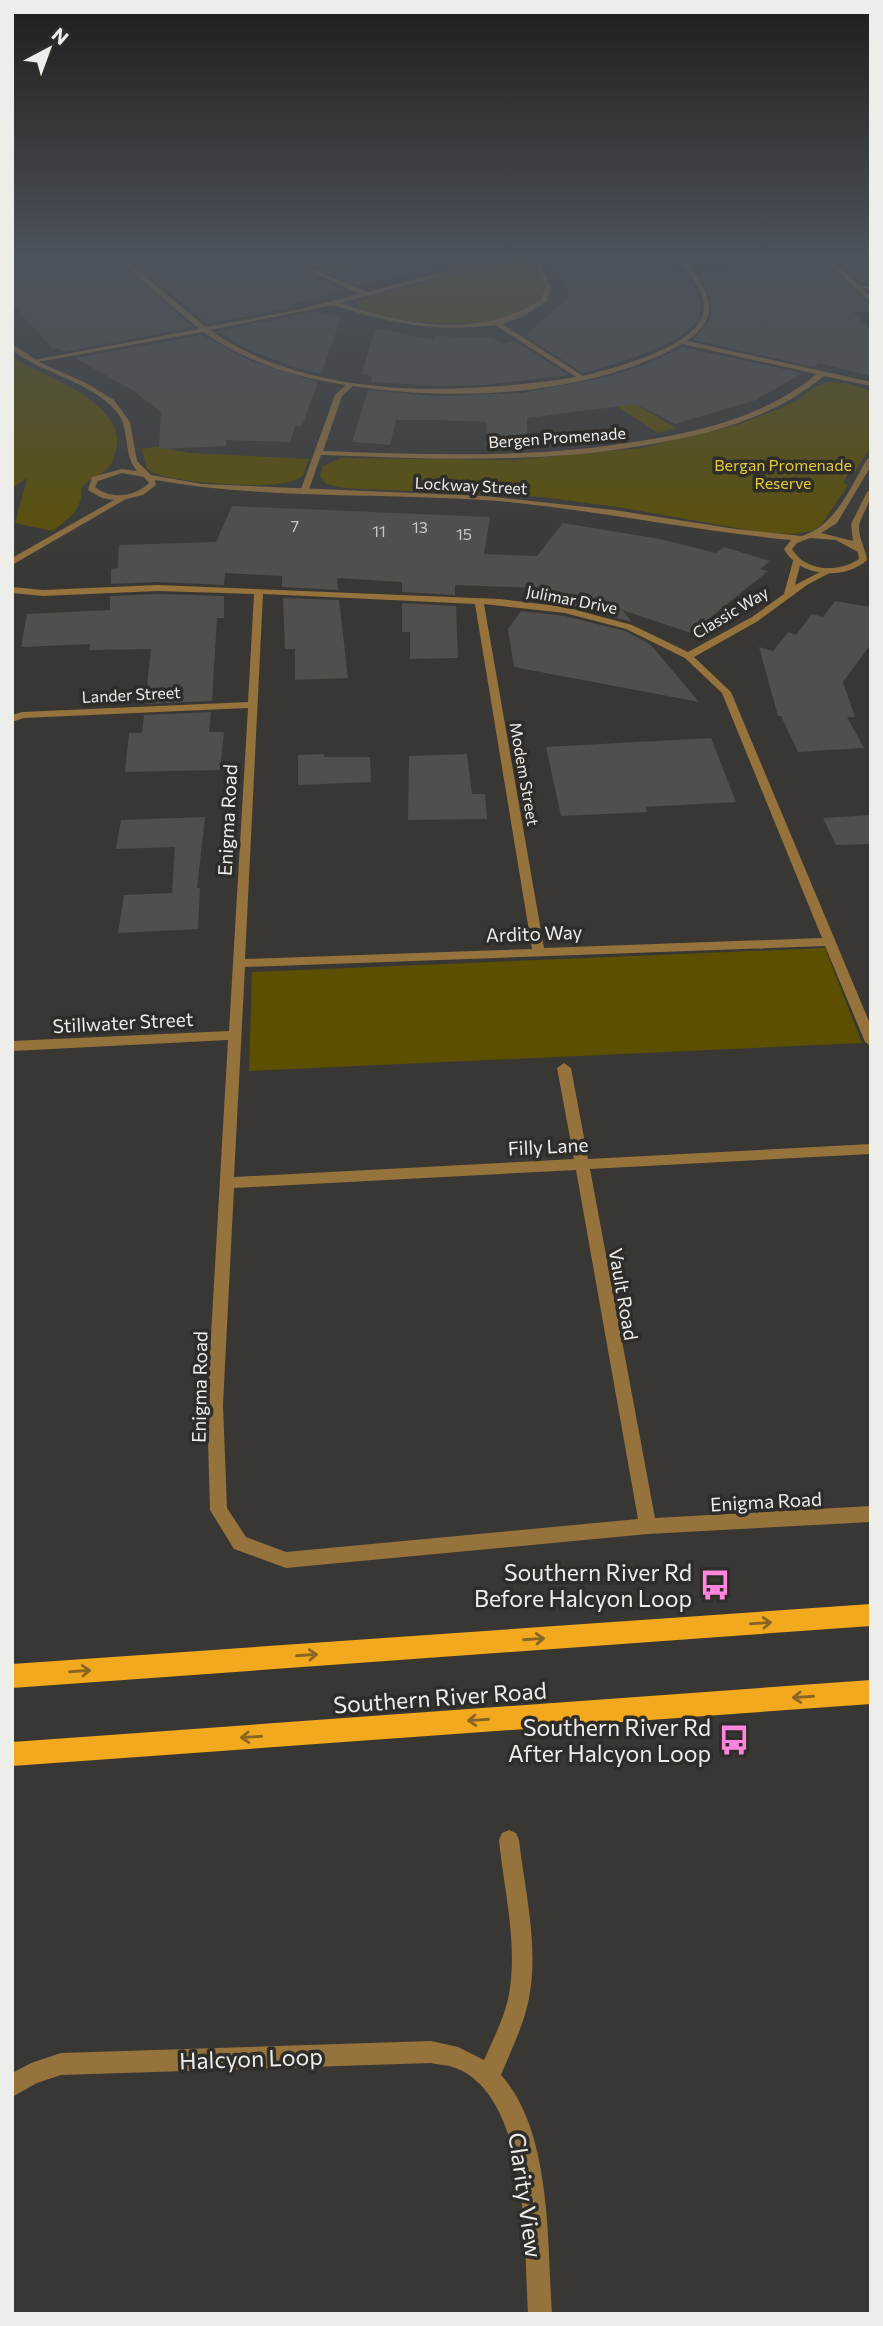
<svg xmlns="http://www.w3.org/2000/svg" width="883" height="2326" viewBox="0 0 883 2326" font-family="Commissioner,sans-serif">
<rect width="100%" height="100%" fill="#383733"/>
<!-- green -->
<g fill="#5c5000">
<path d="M506 261 525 262 535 266C537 273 544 284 543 291 535 336 384 326 356 306L358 301 375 295Z"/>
<path d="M12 355 21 363C55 380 134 408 114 456 113 460 112 464 110 466 102 476 90 476 81 489 84 508 67 520 53 531L15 523 27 478 12 488Z"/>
<polygon points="598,382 676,428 658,433 584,385"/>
<polygon points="828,382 846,383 871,391 871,436 868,440 871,446 855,472 849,472 843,483 848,485 822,524 812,531 794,534 759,532 618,507 542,497 344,488 326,484 320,476 323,466 341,458 514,460 641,448 737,425 774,411 796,401 816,386"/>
<path d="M155 447 191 453 309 459 303 475C295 481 287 483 277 484 254 487 164 483 147 469L142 449Z"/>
<polygon points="825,948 862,1043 249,1071 252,972"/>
</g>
<!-- building -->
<g fill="#504f4b">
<polygon points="12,258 113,258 193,327 65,352 59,348 53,349 12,304"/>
<polygon points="127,258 278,258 344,290 290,304 300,307 296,307 207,324"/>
<polygon points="293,258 363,258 322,268"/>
<polygon points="384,258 432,258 433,266 359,286 333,275"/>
<polygon points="725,258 820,258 871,306 871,311 853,312 871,331 871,376 819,363 814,367 693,340 708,322 712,311 708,290 699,274 734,273"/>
<polygon points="834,258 871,258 871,283 860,283"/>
<polygon points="663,260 672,274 687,274 698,294 701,306 698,319 688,331 673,341 634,358 583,373 525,336 569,297 555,261"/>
<polygon points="316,311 341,318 321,374 294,367 251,351 217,331"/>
<polygon points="375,328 433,340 434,336 493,338 502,344 515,341 569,375 484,385 436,386 371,382 372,376 362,374"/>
<polygon points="202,335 253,362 318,382 302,426 295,426 290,442 226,440 226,446 159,449 161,412 134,391 75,358"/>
<polygon points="682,347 802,373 756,400 675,424 636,404 527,418 527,447 485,446 487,422 437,420 396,420 390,445 352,442 368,390 435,396 522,393 607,377 647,364"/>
<polygon points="232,506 490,517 484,554 537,556 563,523 660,539 716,553 724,547 770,561 760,569 768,571 691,633 622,610 632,622 566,604 528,600 537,588 455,585 455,595 402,592 402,582 337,578 338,590 282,587 282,576 225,573 224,585 158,582 111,584 111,569 118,568 119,545 216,542"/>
<polygon points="158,594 224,596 224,618 217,618 212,701 145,704 151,649 89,650 90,644 21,647 27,614 110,610 110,596"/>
<polygon points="283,598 339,600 348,678 295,680 295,649 285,649"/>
<polygon points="835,601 871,607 871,644 843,682 855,717 847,717 864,748 798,752 781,716 778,716 759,647 773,651 788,632 796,635 812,614 823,617"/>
<polygon points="402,603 456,606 458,658 410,659 410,632 402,632"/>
<polygon points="521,611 565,616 625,631 650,644 699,702 514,667 508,629"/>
<polygon points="211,712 209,732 224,732 220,770 125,772 129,733 142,733 144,715"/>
<polygon points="711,738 736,802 646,807 647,812 561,816 546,747"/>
<polygon points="324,754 324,757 370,757 371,782 298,785 298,755"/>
<polygon points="467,754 472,794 485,794 487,819 408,820 409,756"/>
<polygon points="871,815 871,844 836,845 823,818"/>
<polygon points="205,817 197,888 200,888 198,929 118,933 124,895 172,893 175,847 116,849 121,820"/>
</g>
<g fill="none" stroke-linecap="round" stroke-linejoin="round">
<!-- minor -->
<g fill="#96723c" fill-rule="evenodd">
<path d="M116 258H123L206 327 297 310 360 294 280 258C295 258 308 272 322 271 342 270 361 258 382 258L325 274 367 292 499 258H510L340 303C408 326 478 339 541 300L545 286 531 258H537L551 286 547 301 524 316 502 324 583 376C613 368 706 346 704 306 703 289 688 272 679 258H685C706 290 726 313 687 341L871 382V386L824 376C773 418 711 434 647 445 538 464 431 459 321 455L308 492 304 494 300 492 335 395 346 385C295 377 246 362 203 332L32 363 34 360 199 329ZM333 305C387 323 439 333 495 325L576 377C461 395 310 401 210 330ZM682 344 817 374C768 414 708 430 646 440 538 459 431 455 323 451L342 396 353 386C456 402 590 396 682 344Z"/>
<polygon points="858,286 871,286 871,290 856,289"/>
<path d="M797 558 801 561 795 585 828 568 835 570 807 585 758 621 694 657 731 692 871 1026V1046L865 1042 825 946 245 967 234 1177 574 1159 557 1068 564 1063 571 1068 588 1159 871 1144V1154L590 1169 655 1518 871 1506V1522L648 1534 286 1568 234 1549 210 1510 207 1405 228 1040 12 1051V1041L229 1031 248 708 24 718 12 722V715L22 712 248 702 254 594 158 591 43 596 12 593V587L43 590 158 585 500 599 565 607 632 625 688 652 752 617 784 594 793 561ZM263 594 475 604 532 949 245 959ZM484 604 565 613 626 629 685 658 722 693 822 938 544 948ZM576 1170 638 1519 286 1552 246 1537 227 1508 223 1405 234 1188Z"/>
<path d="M509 1830 516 1833 519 1840C525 1891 539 1947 529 1998 524 2025 511 2050 501 2075 552 2132 547 2241 552 2314H528C524 2246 530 2101 458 2069 450 2065 440 2065 431 2063L61 2075 37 2083 12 2097V2073L31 2063 61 2053 431 2041 458 2047 484 2060C493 2040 503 2020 508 1999 519 1948 504 1891 499 1840L502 1833Z"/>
</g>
<!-- tertiary -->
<g fill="#96723c" fill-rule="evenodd">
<polygon points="823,258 830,258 871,297 871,303"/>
<path d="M12 344 41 363 86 383 114 400 130 422 137 461 151 475 202 484 485 496 614 510 736 529 802 536C836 525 850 488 867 459L871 457V466L837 523 821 533 853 541 851 524 867 492 871 490C871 503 864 510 860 522 856 535 866 548 867 560 844 581 799 577 784 549L791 540C688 530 587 508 484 500 375 493 263 499 155 480L156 485 143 495 126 499 12 565V558L114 500 102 498 88 490 92 477 122 469 137 471C122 453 131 428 116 411 89 380 44 375 12 350ZM122 473 144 477 149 483C135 497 111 500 95 487L98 481ZM810 538 836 540 858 552 859 559C839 573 805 572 792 549L797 543Z"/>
</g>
<!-- primary -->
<g fill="#f3a91d" fill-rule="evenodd">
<polygon points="871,1604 871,1626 12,1688 12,1664"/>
<polygon points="871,1680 871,1704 12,1766 12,1742"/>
</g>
</g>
<!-- one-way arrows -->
<defs><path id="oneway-shaft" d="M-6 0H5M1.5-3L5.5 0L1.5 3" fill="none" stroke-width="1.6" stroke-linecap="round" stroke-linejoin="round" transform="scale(1.75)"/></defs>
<g stroke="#876524">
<use href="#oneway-shaft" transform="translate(761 1623) rotate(-4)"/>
<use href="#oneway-shaft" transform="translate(534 1639) rotate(-4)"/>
<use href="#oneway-shaft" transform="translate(307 1655) rotate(-4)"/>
<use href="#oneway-shaft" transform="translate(80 1671) rotate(-4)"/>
<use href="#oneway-shaft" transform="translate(803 1697) rotate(176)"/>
<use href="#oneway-shaft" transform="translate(478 1720) rotate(176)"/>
<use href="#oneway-shaft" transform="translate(251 1737) rotate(176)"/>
</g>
<!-- sky -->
<linearGradient id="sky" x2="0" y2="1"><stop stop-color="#1f1e1c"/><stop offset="0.44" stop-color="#4d535b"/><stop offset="1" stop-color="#4d535b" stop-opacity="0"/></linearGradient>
<rect width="883" height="584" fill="url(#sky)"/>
<!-- icons -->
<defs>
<g id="bus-bare" transform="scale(2.415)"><path d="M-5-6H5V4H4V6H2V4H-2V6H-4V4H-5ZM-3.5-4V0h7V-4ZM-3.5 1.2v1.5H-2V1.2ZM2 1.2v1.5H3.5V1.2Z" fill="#ff85df" stroke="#2e2d29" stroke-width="2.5" paint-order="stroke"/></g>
</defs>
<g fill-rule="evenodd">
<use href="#bus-bare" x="715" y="1585"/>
<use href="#bus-bare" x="734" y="1740"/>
</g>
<g text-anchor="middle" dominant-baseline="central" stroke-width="7" stroke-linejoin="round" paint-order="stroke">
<!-- far-street labels -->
<g font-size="16" fill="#ededea" stroke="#2e2d29">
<text transform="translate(557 437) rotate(-4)">Bergen Promenade</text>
<text transform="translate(471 485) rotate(3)">Lockway Street</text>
<text transform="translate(572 599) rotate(11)">Julimar Drive</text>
<text transform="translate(730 612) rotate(-31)">Classic Way</text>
<text transform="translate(131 694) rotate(-3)">Lander Street</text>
<text transform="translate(525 774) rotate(80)">Modem Street</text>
</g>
<!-- far-park labels -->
<g font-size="16" fill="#e2ca38" stroke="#2e2d29">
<text x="783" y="464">Bergan Promenade<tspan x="783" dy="18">Reserve</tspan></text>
</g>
<!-- number labels -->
<g font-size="16" fill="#c6c6c2">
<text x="295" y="525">7</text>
<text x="420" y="526">13</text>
<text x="379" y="530">11</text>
<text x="464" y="533">15</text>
</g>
<!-- street labels -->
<g font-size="19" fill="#ededea" stroke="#2e2d29">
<text transform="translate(227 820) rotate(-87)">Enigma Road</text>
<text transform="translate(534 933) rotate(-2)">Ardito Way</text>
<text transform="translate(123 1022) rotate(-3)">Stillwater Street</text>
<text transform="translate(548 1146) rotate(-3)">Filly Lane</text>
<text transform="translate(624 1294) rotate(80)">Vault Road</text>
<text transform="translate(199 1387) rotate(-89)">Enigma Road</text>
<text transform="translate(766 1501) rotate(-3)">Enigma Road</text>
</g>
<!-- near-poi labels -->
<g font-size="23" fill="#ededea" stroke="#2e2d29" text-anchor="end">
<text x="692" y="1572">Southern River Rd<tspan x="692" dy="26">Before Halcyon Loop</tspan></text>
<text x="711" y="1727">Southern River Rd<tspan x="711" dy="26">After Halcyon Loop</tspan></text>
</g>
<!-- near-street labels -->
<g font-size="23" fill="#ededea" stroke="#2e2d29">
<text transform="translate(440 1697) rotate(-4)">Southern River Road</text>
<text transform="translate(251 2058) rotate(-2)">Halcyon Loop</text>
<text transform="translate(526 2195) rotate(82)">Clarity View</text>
</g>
</g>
<!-- border -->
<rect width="883" height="2326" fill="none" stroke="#ededea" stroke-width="28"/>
<!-- north arrow -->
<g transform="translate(49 49) rotate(41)" stroke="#2e2d29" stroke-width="5" paint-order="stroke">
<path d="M0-5L12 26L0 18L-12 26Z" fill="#ededea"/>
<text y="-10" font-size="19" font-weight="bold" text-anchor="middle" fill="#ededea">N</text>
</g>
</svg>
